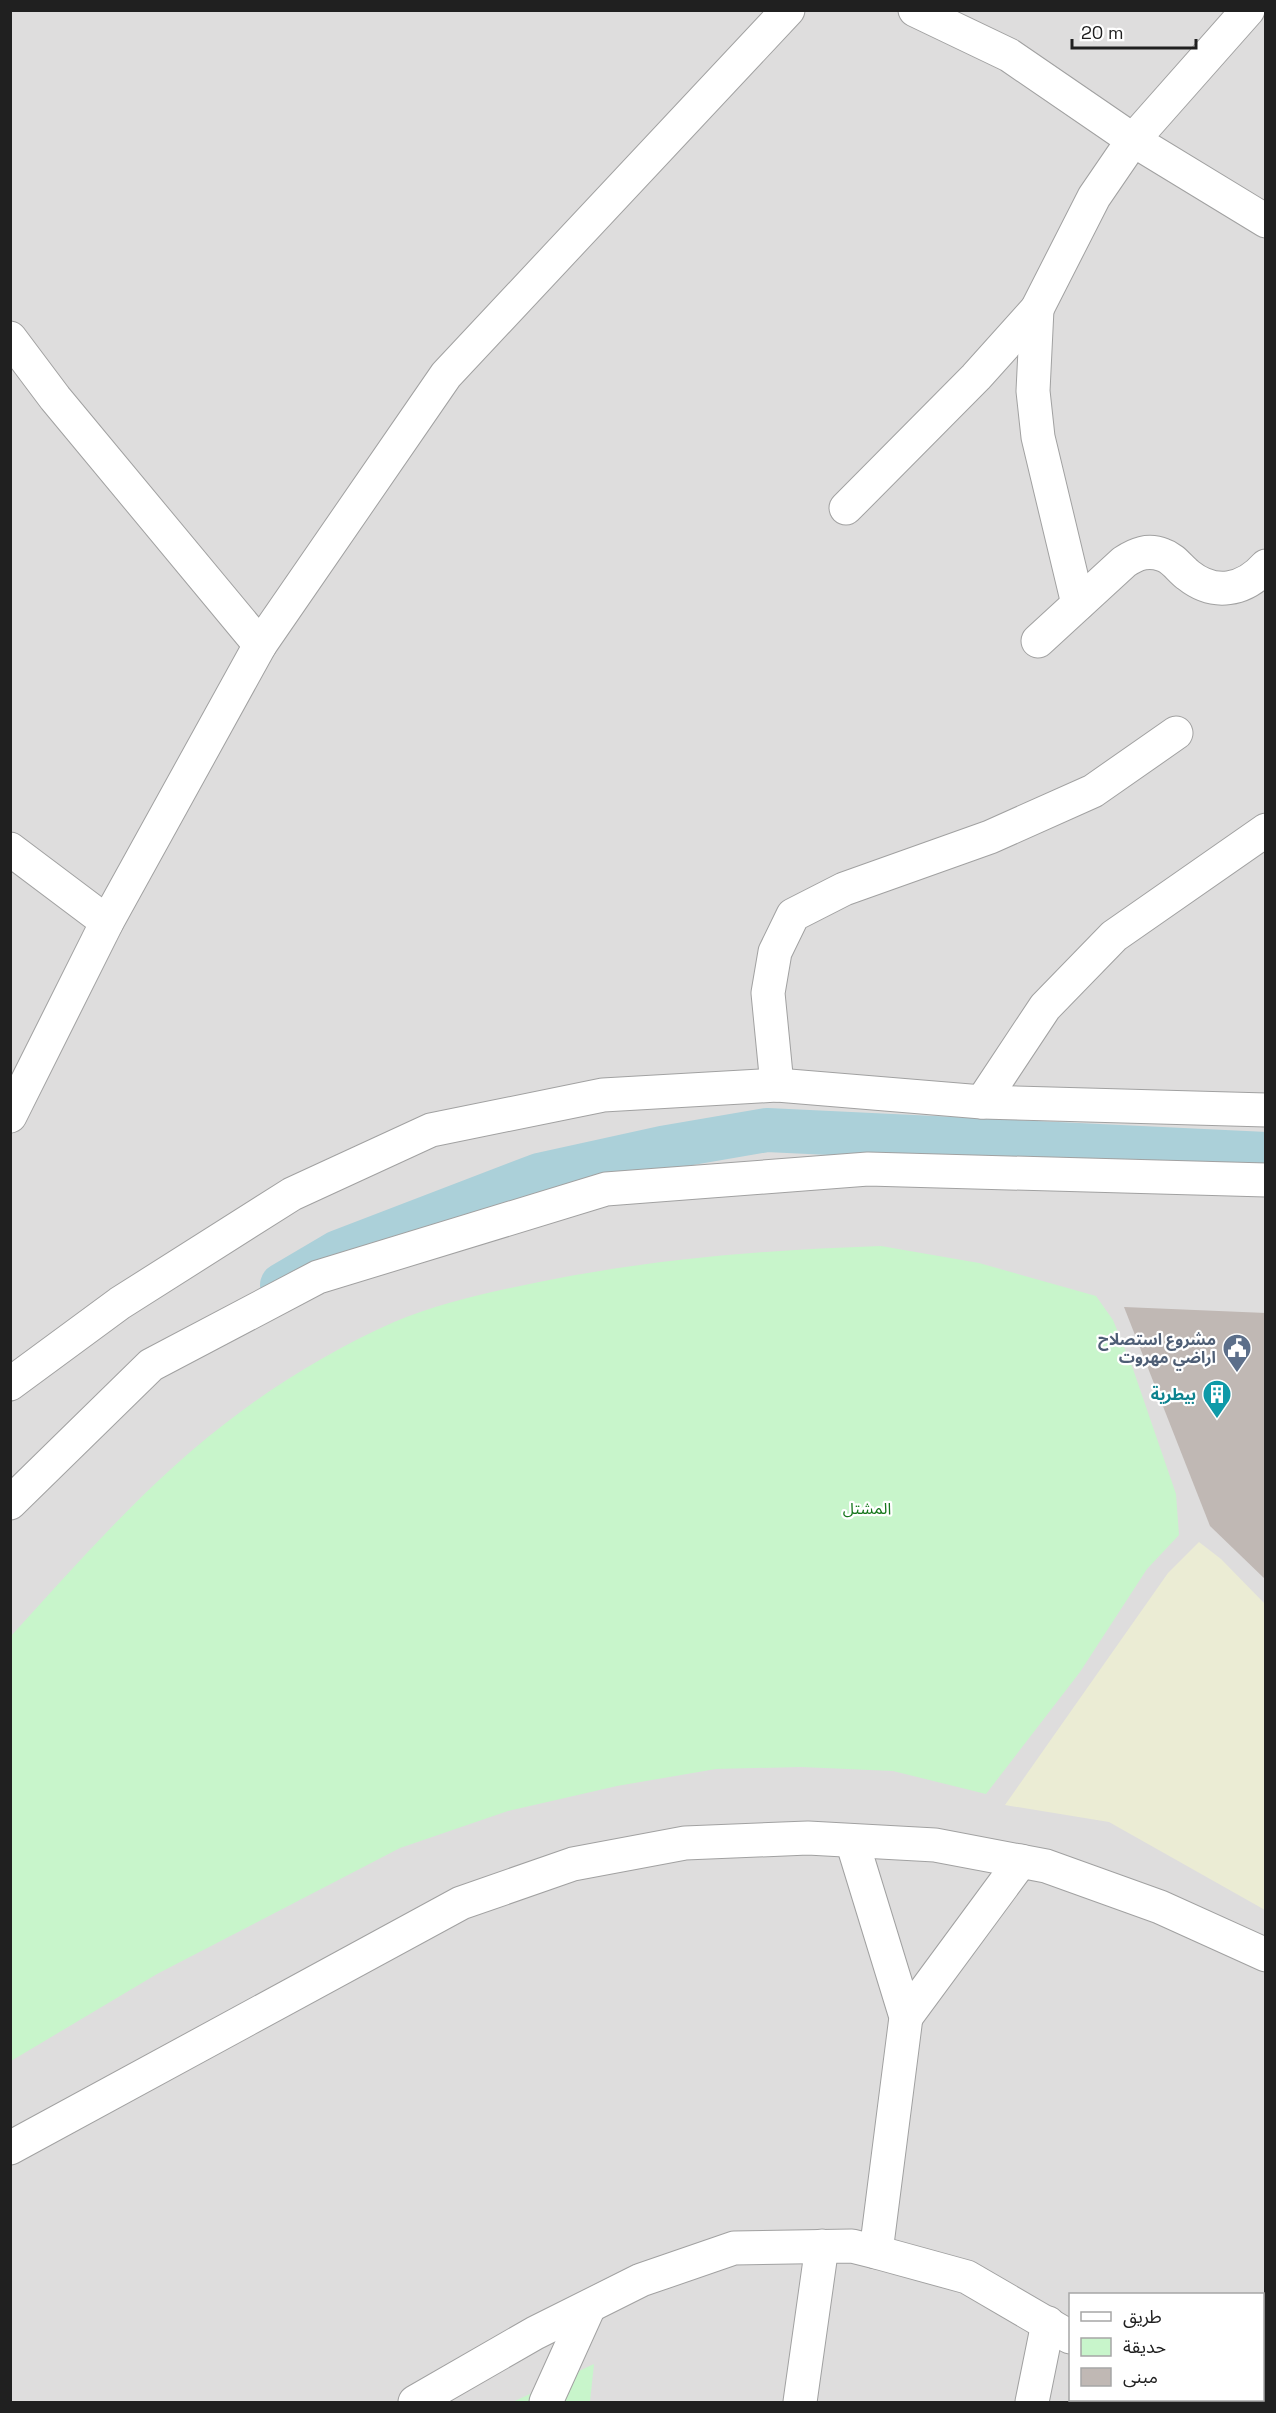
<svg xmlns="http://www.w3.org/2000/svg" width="1276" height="2413" viewBox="0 0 1276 2413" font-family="'Space Grotesk','Noto Sans Arabic',sans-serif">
<rect width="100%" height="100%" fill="#efece7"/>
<!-- residential -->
<path fill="#dedddd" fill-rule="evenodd" d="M11 11H1265V2402H11ZM1070 2294H1262V2400H1070Z"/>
<!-- farmland -->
<polygon fill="#ebecd4" points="1199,1542 1221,1559 1265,1604 1265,1910 1109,1822 1005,1805 1168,1573"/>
<!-- park -->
<g fill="#c8f5cb">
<path d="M881 1246 979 1263 1096 1296 1113 1320 1133 1369 1176 1494 1179 1535 1147 1569 1080 1672 986 1794 893 1771 801 1767 716 1769 617 1786 508 1811 400 1848 157 1974 11 2061V1636C84 1556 155 1474 243 1410 289 1376 342 1345 394 1322 439 1303 490 1292 539 1282 653 1259 764 1250 881 1246Z"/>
<polygon points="594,2364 590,2402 513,2402 517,2400"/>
</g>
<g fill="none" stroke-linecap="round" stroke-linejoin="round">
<!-- canal -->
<polyline stroke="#abd0d9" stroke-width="44" points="282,1285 338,1252 539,1175 662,1148 767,1130 1266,1154"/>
</g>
<!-- building -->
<polygon fill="#c0b8b4" points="1124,1307 1266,1313 1266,1580 1210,1526"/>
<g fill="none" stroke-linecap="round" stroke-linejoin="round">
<!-- minor casing -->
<g stroke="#a1a1a1" stroke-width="35">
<g id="minor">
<polyline points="915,10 1009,55 1133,140 1266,221"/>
<polyline points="1037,309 1033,391 1038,437 1078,604"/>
<polyline points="10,338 55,398 260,645"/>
<polyline points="846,508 976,377 1037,309 1094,197 1133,140 1248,10"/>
<path d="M1038 641 1124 562C1136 554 1148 549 1163 555 1173 558 1180 569 1188 575 1214 596 1244 591 1266 566"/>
<polyline points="10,849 107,922"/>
<polyline points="777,1085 768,993 775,952 793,915 844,889 990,837 1093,791 1176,733"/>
<polyline points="982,1102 1045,1007 1114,936 1266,830"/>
<polyline points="10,1116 107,922 260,645 446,375 788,10"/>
<polyline points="10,1384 120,1303 292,1194 431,1130 603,1095 777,1085 982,1102 1266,1110"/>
<polyline points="10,1503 151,1365 318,1277 606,1189 868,1169 1266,1180"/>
<polyline points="852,1841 906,2017 876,2252"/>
<polyline points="906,2017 1021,1861"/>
<polyline points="10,2148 461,1903 573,1864 685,1843 808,1838 935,1845 1046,1866 1160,1907 1266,1955"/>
<polyline points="1147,2400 1150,2402"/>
<polyline points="415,2402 535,2333 641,2280 734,2248 852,2246 876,2252 967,2277 1070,2337"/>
<polyline points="546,2402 589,2307"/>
<polyline points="800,2402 822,2246"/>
<polyline points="1032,2402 1048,2323"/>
</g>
</g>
<!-- minor -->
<use href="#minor" stroke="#fff" stroke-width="33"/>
</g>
<!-- icons -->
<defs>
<g id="civic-pin" transform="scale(1.5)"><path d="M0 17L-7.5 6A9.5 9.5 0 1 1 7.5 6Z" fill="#5c6f8a" stroke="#fff"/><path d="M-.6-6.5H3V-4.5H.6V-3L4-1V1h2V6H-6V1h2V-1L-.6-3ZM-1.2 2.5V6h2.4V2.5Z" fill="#fff"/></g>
<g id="building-pin" transform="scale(1.5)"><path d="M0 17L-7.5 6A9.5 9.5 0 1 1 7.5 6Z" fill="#0f9aa8" stroke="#fff"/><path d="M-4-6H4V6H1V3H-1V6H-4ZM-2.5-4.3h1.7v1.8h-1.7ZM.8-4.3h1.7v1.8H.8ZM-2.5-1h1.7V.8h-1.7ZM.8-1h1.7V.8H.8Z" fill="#fff"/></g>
</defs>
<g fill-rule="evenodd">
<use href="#civic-pin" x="1237" y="1348"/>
<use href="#building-pin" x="1217" y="1394"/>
</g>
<g text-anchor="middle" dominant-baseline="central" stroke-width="4.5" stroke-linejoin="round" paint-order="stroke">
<!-- service labels -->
<g font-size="16" font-weight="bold" fill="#4e5e75" stroke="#fff" text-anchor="end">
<text x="1216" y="1339">مشروع استصلاح<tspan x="1216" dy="18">اراضي مهروت</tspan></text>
</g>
<!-- culture labels -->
<g font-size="16" font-weight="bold" fill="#0d838f" stroke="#fff" text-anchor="end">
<text x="1196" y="1394">بيطرية</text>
</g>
<!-- park labels -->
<g font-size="16" fill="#16761b" stroke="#fff">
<text x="867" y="1508">المشتل</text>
</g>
</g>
<!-- border -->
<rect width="1276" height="2413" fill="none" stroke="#202020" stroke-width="24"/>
<!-- legend -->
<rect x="1069" y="2293" width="195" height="108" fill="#ffffff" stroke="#a6a6a6" stroke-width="1.5"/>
<rect x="1081" y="2312" width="30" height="9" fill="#ffffff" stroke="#a6a6a6" stroke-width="1.5"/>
<text x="1123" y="2323" font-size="18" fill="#202020">طريق</text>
<rect x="1081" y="2338" width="30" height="18" fill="#c8f5cb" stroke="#a6a6a6" stroke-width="1.5"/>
<text x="1123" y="2353" font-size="18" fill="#202020">حديقة</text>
<rect x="1081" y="2368" width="30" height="18" fill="#c0b8b4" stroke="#a6a6a6" stroke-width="1.5"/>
<text x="1123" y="2383" font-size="18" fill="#202020">مبنى</text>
<!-- scale -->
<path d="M1072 39v9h124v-9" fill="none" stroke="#202020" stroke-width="3"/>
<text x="1081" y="39" font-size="18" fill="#202020" stroke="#ffffff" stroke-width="4.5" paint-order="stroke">20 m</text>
</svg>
